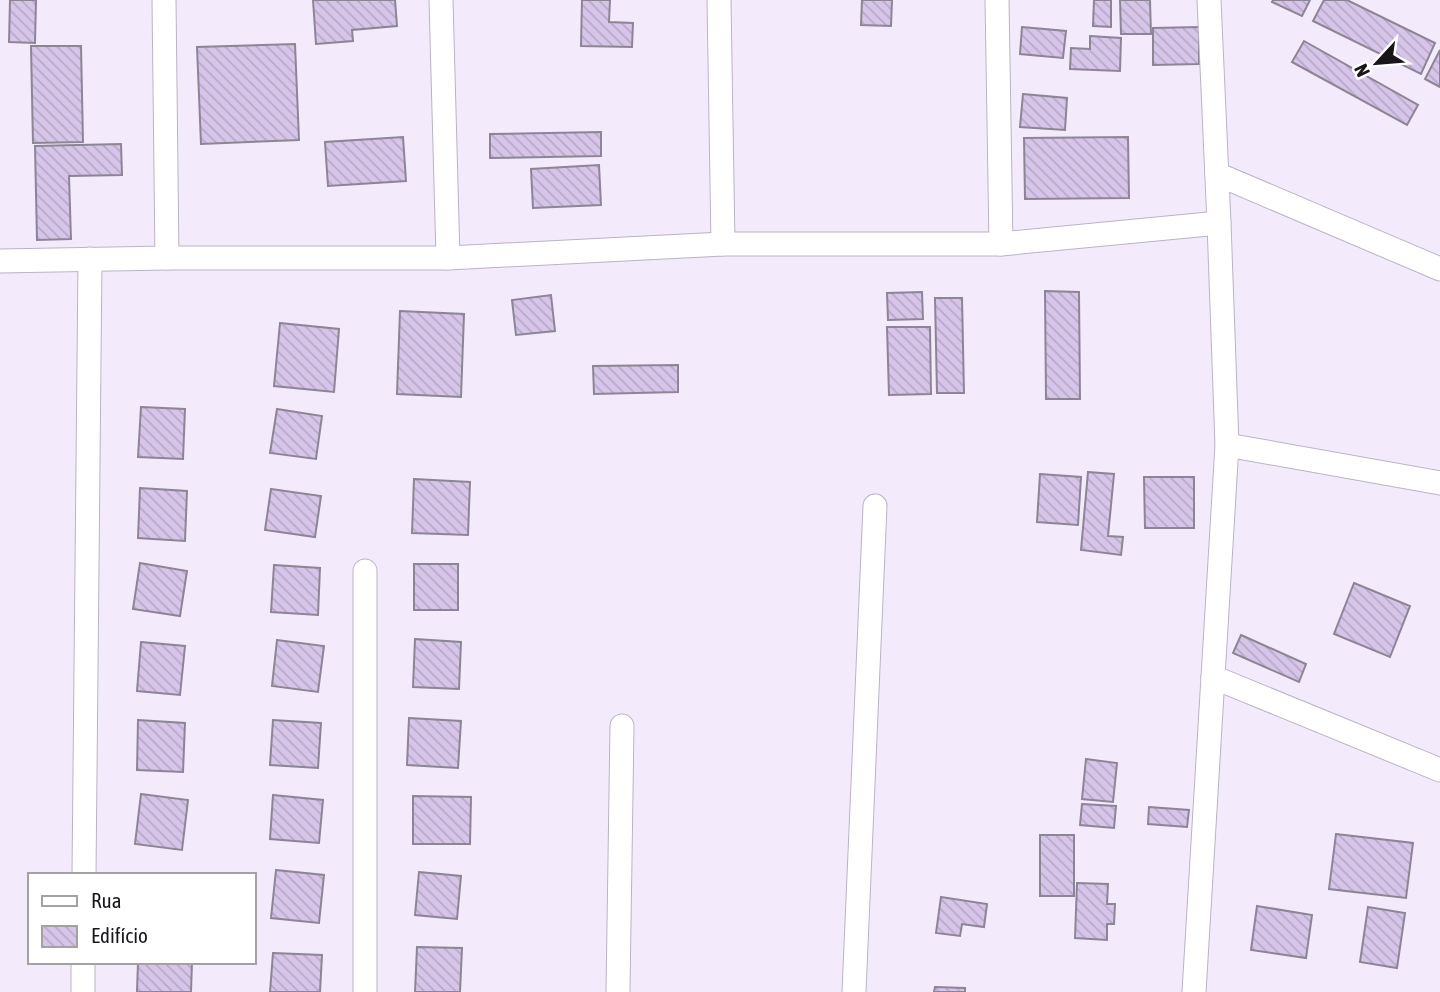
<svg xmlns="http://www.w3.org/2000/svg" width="1440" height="992" viewBox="0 0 1440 992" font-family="'Asap Condensed',sans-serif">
<defs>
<pattern id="building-back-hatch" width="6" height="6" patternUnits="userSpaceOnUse" patternTransform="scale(1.75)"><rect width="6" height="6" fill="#d7c5e9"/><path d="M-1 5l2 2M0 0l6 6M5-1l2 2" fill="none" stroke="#b8a8c7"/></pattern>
</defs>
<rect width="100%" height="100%" fill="#f3ebfc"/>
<!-- building -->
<g fill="url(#building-back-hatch)" stroke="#8c8594" stroke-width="2">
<polygon points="10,0 36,0 35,43 9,42"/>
<polygon points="313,0 395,0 397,26 352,30 353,41 316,44"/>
<polygon points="582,0 610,0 609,22 633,23 632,47 581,46"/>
<polygon points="862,0 892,0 891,26 861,25"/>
<polygon points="1094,0 1111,0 1111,27 1093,26"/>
<polygon points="1120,0 1150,0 1151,34 1121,34"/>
<polygon points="1273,0 1310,0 1302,16 1272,2"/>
<polygon points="1324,0 1347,0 1435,43 1421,74 1313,21"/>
<polygon points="1022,27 1066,31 1063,58 1020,54"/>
<polygon points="1199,27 1199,64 1153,65 1153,28"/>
<polygon points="1090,36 1121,38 1120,71 1070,69 1071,48 1090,49"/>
<polygon points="1304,41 1418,105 1407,125 1292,62"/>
<polygon points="295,44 299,140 201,144 197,47"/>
<polygon points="31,46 81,46 83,142 33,143"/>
<polygon points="1440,50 1440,87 1425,79"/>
<polygon points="1023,94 1067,98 1065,130 1020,127"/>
<polygon points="601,132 601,156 490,158 490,134"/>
<polygon points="403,137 406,181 328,186 325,142"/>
<polygon points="1128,137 1129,198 1025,199 1024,138"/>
<polygon points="121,144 122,175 69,176 71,239 37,240 35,146"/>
<polygon points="599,165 601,205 533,208 531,169"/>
<polygon points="1045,291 1079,292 1080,399 1046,399"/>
<polygon points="922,292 923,319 888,320 887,293"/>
<polygon points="551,295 555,331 516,335 512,300"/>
<polygon points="935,298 962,298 964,393 937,393"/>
<polygon points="400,311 464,314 461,397 397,394"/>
<polygon points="280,323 339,329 334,392 274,386"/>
<polygon points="887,327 930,327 931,394 889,395"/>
<polygon points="678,365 678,392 594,394 593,366"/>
<polygon points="141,407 185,409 183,459 138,457"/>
<polygon points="277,409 322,416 316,459 270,453"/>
<polygon points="1088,472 1114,474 1108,536 1123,537 1121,555 1081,550"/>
<polygon points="1040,474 1081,477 1078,525 1037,522"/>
<polygon points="1144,477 1194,477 1194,528 1145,528"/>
<polygon points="414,479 470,482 468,535 412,533"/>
<polygon points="140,488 187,491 185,541 138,538"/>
<polygon points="271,489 321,496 315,537 265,530"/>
<polygon points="140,563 187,571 180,616 133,609"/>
<rect x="414" y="564" width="44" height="46"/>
<polygon points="274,565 320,568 318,615 271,612"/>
<polygon points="1354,583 1410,606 1390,657 1334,634"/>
<polygon points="1241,635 1306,664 1299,682 1233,653"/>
<polygon points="415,639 461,642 459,689 413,687"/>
<polygon points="277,640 324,646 318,692 272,686"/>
<polygon points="141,642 185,646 180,695 137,691"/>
<polygon points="409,718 461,721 458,768 407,765"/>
<polygon points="138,720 185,723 183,772 137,770"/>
<polygon points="273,720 321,723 318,768 270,765"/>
<polygon points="1086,759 1117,763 1113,802 1082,799"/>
<polygon points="141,794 188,800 182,850 135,844"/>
<polygon points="273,795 323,800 319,843 270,839"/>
<polygon points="413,796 471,797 470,844 413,844"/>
<polygon points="1082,804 1116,806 1114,828 1080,825"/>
<polygon points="1149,807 1189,810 1187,827 1148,824"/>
<polygon points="1336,834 1413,843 1406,898 1329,889"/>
<rect x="1040" y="835" width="34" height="61"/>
<polygon points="276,870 324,875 319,923 271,918"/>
<polygon points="419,872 461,876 457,919 415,915"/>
<polygon points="1077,883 1108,884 1107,904 1115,904 1114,924 1107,924 1107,940 1075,938"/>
<polygon points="941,897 987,904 984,927 962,924 960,936 936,933"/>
<polygon points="1257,906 1312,915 1306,958 1251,950"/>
<polygon points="1368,907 1405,913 1397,968 1360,962"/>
<polygon points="417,947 462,948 460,992 415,992"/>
<polygon points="273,953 322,955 320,992 270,992"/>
<polygon points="138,962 192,962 191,992 137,992"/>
<polygon points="935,987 965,988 965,992 934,992"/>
</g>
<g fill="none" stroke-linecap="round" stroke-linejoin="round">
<!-- street casing -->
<g stroke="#bbb3c3" stroke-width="25">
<g id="street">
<polyline points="164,0 167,258"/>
<polyline points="441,0 448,258"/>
<polyline points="719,0 723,244"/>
<polyline points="997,0 1001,244"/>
<polyline points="1217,174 1440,269"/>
<polyline points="0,261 167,258 448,258 723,244 1001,244 1219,223"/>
<polyline points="1227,445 1440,483"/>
<polyline points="365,571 365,992"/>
<polyline points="1213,677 1440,770"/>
<polyline points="84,875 90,259"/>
<polyline points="83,992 83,962"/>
<polyline points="618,992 622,726"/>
<polyline points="854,992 875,506"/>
<polyline points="1194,992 1227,445 1219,223 1209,0"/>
</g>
</g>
<!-- street -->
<use href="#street" stroke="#fff" stroke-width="23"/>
</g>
<!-- legend -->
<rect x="28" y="873" width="228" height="91" fill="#ffffff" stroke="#a3a1a4" stroke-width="2"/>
<rect x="42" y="896" width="35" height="10" fill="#ffffff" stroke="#a3a1a4" stroke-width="2"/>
<text x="91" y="908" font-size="21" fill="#18151b">Rua</text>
<rect x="42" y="926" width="35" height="21" fill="url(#building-back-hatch)" stroke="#a3a1a4" stroke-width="2"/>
<text x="91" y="943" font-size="21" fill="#18151b">Edifício</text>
<!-- north arrow -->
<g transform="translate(1377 63) rotate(244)" stroke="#ffffff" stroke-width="5" paint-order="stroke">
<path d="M0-5L12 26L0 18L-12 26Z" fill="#18151b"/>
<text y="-10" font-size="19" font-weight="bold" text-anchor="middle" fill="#18151b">N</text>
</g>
</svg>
